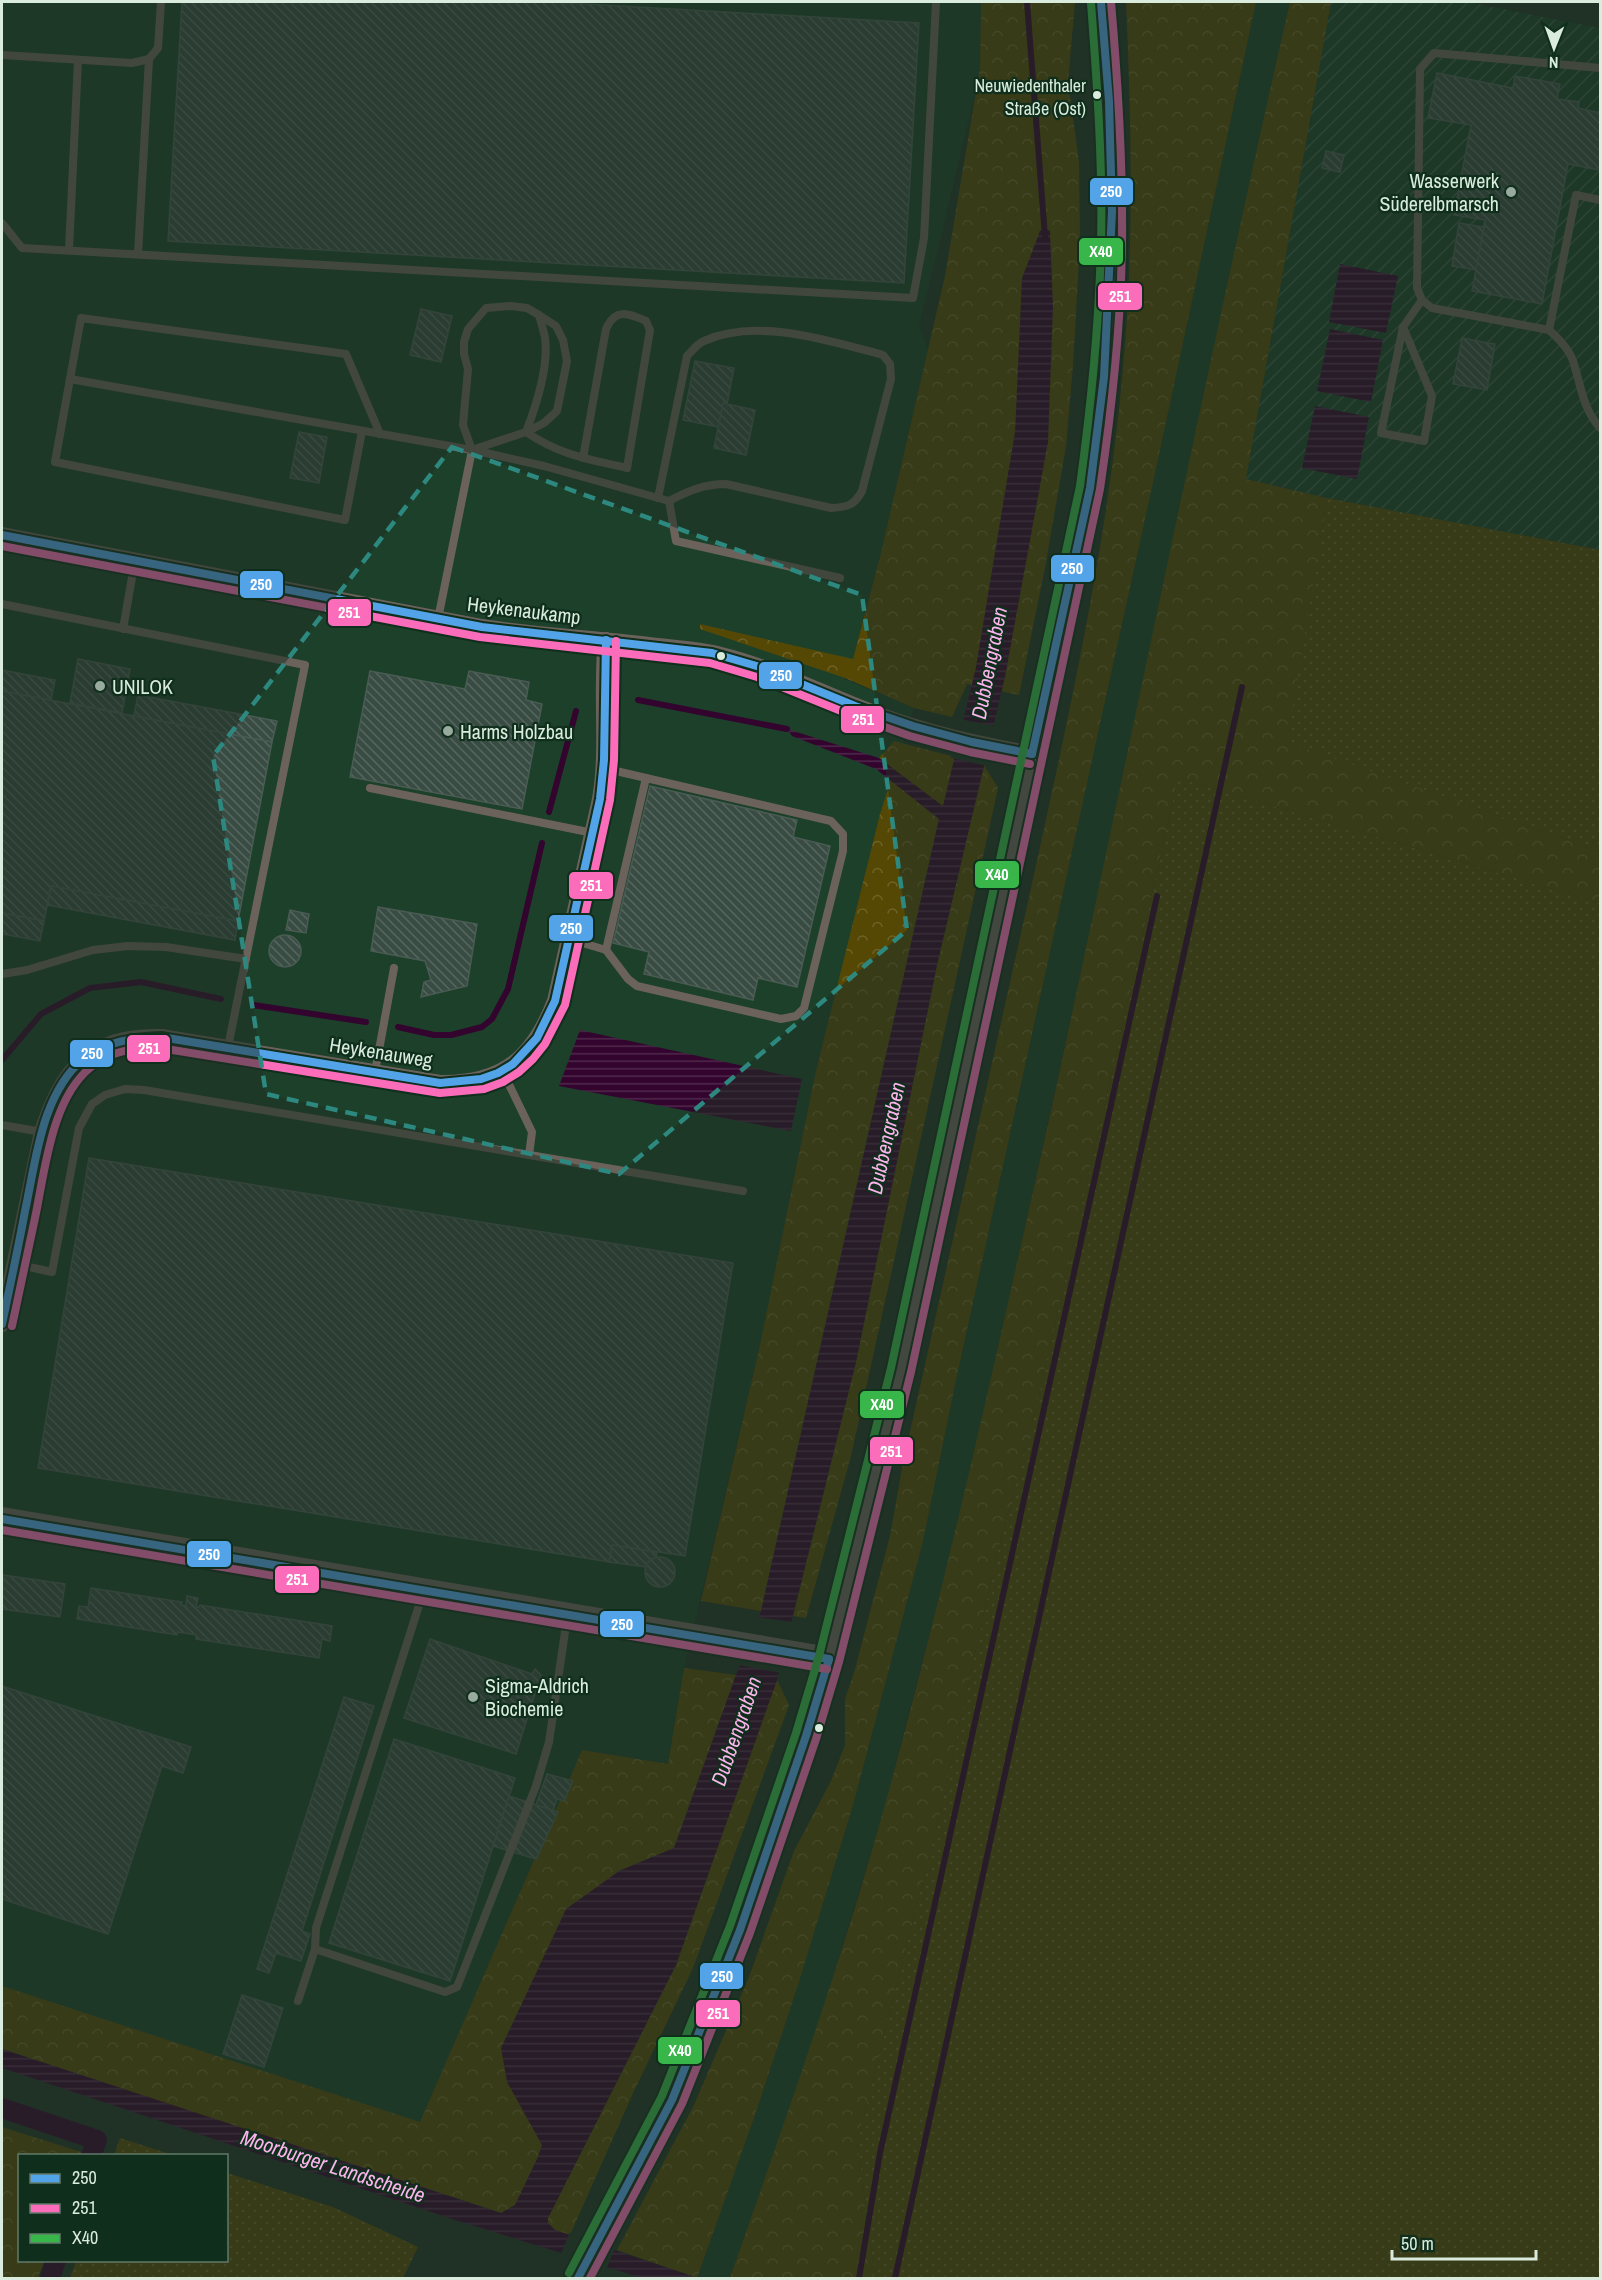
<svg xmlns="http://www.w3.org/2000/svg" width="1602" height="2280" viewBox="0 0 1602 2280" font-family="'Archivo Narrow',sans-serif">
<defs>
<pattern id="industrial-furrows" width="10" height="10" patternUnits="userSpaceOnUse" patternTransform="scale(1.5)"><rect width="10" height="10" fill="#1c4029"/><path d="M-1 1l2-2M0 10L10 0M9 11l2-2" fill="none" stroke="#3c5c48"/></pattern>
<pattern id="grass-dots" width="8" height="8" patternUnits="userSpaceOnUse" patternTransform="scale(1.5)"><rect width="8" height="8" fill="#554805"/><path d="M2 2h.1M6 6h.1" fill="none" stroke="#6d6329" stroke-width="1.8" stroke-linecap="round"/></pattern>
<pattern id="forest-crowns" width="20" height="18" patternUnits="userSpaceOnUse" patternTransform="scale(1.5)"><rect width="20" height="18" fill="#554805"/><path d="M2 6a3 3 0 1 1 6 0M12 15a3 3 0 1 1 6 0" fill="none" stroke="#6d6329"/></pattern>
<pattern id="water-rules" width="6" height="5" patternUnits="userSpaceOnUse" patternTransform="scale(1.5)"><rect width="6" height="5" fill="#33042e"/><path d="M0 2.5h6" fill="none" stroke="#50294c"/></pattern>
<pattern id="building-back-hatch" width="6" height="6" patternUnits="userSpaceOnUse" patternTransform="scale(1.5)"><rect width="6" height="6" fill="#394c44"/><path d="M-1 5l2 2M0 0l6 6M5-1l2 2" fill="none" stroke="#55665f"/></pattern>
</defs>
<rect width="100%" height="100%" fill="#203227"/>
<!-- built -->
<g fill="#1c4029">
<polygon points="2,2 981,2 980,73 919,326 928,349 880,557 853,659 845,679 914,708 879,819 815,1075 760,1345 684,1668 668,1764 582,1750 420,2123 2,1995"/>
<polygon points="1256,2 1290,2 1206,382 1131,743 990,1386 952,1547 883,1812 829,1990 784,2125 730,2278 697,2278 754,2118 798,1985 853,1805 923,1541 956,1380 1154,478"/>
</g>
<!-- industrial -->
<polygon fill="url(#industrial-furrows)" points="1331,2 1467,2 1600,28 1600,550 1327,498 1246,479"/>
<!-- grass -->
<g fill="url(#grass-dots)">
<polygon points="1327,498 1600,550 1600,851 1286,742"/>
<polygon points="1178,778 1600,903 1600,2278 875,2278 857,2142 938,1822 997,1554 1039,1395"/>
<polygon points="120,2138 173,2155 114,2155"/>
<polygon points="227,2173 333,2207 418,2247 403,2278 70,2278 76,2261 226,2260"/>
</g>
<!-- forest -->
<g fill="url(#forest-crowns)">
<polygon points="981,2 1075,2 1068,82 1079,162 1080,243 1073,365 1066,446 1045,568 1019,695 967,684 952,717 914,708 845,678 700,629 700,624 853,659 880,557 945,276 980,68"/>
<path d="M1126 2H1256L1154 478 956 1380 923 1541 853 1805 798 1985 754 2118 697 2278 617 2250 694 2105 749 1977 794 1851 831 1781 845 1745V1699L854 1673 890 1536 903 1463C945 1276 986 1089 1028 902 1068 718 1111 533 1125 344 1134 231 1131 115 1126 2Z"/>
<path d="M1290 2H1331L1246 479 1327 498 1287 742 1600 851V903L1178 778 1039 1395 997 1554 938 1822 857 2142 875 2278H730C784 2123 840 1967 884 1808 949 1573 1001 1335 1054 1097 1133 732 1207 366 1290 2Z"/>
<polygon points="894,741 955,757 943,807 879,758"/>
<polygon points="984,765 998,788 851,1456 806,1618 793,1616 856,1362 937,965"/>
<polygon points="891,780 939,819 761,1611 701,1601 760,1345 815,1075 880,814"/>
<polygon points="684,1668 736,1675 674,1848 619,1871 536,2133 542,2145 538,2157 515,2205 501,2213 2,2049 2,1986 420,2122 582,1750 668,1764"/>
<polygon points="777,1680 789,1705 693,1968 634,2091 570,2235 555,2230 548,2223 548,2218 676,1965"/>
<polygon points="2,2127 81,2152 80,2155 20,2156 20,2260 44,2261 38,2278 2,2278"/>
</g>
<!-- water -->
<g fill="url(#water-rules)">
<polygon points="1045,229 1050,231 1053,307 1048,442 1005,677 937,965 856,1362 777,1680 676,1965 548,2218 548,2223 555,2230 698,2278 642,2278 455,2220 2,2068 2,2049 501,2213 515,2205 538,2157 542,2145 507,2082 501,2048 566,1909 619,1871 674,1848 736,1675 761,1611 939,819 876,769 792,736 787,729 879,758 943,806 976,667 1015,432 1022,278 1040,231"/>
<polygon points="1340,264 1398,276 1386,333 1329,322"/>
<polygon points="1330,329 1383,340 1371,402 1317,391"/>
<polygon points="1315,406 1369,417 1357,479 1302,468"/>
<polygon points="580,1030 802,1079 791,1131 559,1086"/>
</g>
<!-- pier -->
<g fill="#203227">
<polygon points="960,719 996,726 987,766 951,758"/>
<polygon points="756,1617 794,1622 782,1673 737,1665"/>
<polygon points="570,2232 615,2248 606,2270 561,2254"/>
</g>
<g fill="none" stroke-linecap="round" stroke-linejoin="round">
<!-- stream -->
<g stroke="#33042e" stroke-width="6">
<polyline points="1027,2 1045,237"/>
<polyline points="638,700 787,729"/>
<polyline points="549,812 576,711"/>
<polyline points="253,1005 366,1022"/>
<polyline points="398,1027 434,1035 451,1035 482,1027 492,1019 508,989 542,843"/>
<polyline points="2,1060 41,1014 90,988 141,982 221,999"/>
<polyline points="859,2278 880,2153 1157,896"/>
<polyline points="895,2278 1242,687"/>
</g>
<!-- canal -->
<g stroke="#33042e" stroke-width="20">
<polyline points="2,2108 97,2140 91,2156"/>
<polyline points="50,2278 56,2260"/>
</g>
</g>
<!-- building -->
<g fill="url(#building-back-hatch)" stroke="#4a5b53" stroke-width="1.5">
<polygon points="182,2 551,2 919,23 904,283 168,241"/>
<polygon points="1437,73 1513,88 1515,76 1560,84 1557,99 1579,102 1578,108 1600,113 1600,111 1600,170 1568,164 1542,304 1472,291 1485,220 1454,215 1471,125 1428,118"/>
<polygon points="1326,151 1344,155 1340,172 1322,168"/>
<polygon points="1459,223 1484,227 1476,270 1452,266"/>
<polygon points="421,309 452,316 441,362 410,355"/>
<polygon points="1462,338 1495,344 1487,390 1453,384"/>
<polygon points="695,361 734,368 727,404 723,403 719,427 683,420"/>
<polygon points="723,403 755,410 746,455 714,448"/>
<polygon points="299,432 327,437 319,483 290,478"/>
<polygon points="78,659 130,669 122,713 70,703"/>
<polygon points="2,670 55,680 51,700 2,691"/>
<polygon points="370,671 465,689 469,671 529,682 526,700 542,704 522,809 350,777"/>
<polygon points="2,691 272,742 238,921 51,886 44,921 2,913"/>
<polygon points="138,695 277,721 272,742 134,716"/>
<polygon points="650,786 797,820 793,837 830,846 797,987 758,978 753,1000 644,974 649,952 613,943"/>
<polygon points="51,886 238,921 235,940 47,905"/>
<polygon points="378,907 477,924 467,986 421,997 424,982 431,980 425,961 371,951"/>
<polygon points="290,910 309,914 306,933 286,930"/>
<polygon points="2,913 44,921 40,941 2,934"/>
<circle cx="285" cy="951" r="16"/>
<polygon points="89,1158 733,1263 685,1556 612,1545 609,1562 38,1468"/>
<polygon points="612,1545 657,1552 656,1558 650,1561 646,1567 609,1562"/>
<circle cx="660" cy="1572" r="15"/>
<polygon points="3,1575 65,1584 60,1617 2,1609"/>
<polygon points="91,1588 182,1602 181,1605 186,1606 187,1596 198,1598 196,1607 199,1607 200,1605 332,1626 330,1641 322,1639 319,1658 196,1639 196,1635 178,1632 177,1635 77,1619 79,1606 88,1607"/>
<polygon points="430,1639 532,1674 535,1669 541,1675 516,1754 404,1718"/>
<polygon points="2,1686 191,1747 183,1773 162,1766 108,1934 2,1899"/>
<polygon points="344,1697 374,1706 302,1931 310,1934 301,1961 276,1953 269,1973 257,1969"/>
<polygon points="394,1739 515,1778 450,1981 329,1943"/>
<polygon points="547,1774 573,1781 564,1801 557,1799 553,1811 536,1805"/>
<polygon points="509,1796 558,1812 536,1859 493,1846"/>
<polygon points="242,1995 283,2008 264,2067 223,2054"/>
</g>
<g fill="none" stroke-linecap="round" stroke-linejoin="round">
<!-- lane -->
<g stroke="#6c625c" stroke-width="8">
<polyline points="2,55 132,63 149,59 158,48 161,2"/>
<polyline points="1600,68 1434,53 1420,69 1417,288 1422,300 1432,308 1549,330 1576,195 1600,200"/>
<polyline points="2,223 22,248 913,298 924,238 936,2"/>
<polyline points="69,250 78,60"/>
<polyline points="138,254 149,59"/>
<path d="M511 306 527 308 539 315C541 323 544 331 545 338 549 367 536 406 526 432L472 450 463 425 468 369 464 354V342L468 329 486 308Z"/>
<polyline points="1403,327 1432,396 1424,441 1381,433 1403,327 1422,300"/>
<path d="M1549 330C1558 338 1569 349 1573 361 1581 385 1582 407 1600 428"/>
<polyline points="70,379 472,450 438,619"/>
<polyline points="362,431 345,520 55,462 81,318 346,354 380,434"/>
<path d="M526 432C560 455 587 459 627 468L650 330 646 321C628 313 615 308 606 329L583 458"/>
<polyline points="526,432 544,423 557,411 567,361 563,340 556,326 539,315"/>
<polyline points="472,450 544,466 669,501 676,541 840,578"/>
<path d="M658 498 687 356C692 351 697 344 704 341 757 317 830 341 883 355L890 364 891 379 862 491C854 506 847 507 831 508L726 484C704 484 688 491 669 501"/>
<polyline points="2,604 305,665 228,1047"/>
<polyline points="123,629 135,560"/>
<polyline points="370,788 593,833"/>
<polyline points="569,939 606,950 628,979 637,986 781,1019 796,1016 804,1008 843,851 843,834 831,821 603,768"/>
<polyline points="606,950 646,778"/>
<polyline points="2,974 27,970 93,950 128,946 166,947 246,959"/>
<polyline points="502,1070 532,1132 529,1155"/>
<polyline points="375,1072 394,968"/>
<polyline points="2,1125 42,1132"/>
<polyline points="15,1264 52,1272 79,1128 92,1104 105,1095 125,1089 144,1090 743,1191"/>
<polyline points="315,1949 445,1992 457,1987 536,1786 549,1742 567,1618"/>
<polyline points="298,2001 315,1949 316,1928 423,1593"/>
</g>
<!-- street -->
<g stroke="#6c625c" stroke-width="16">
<path d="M2 535 482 627C538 636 593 638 649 645 673 648 698 649 721 655 774 668 823 694 874 713 926 733 978 744 1032 754"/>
<path d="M2 1324 42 1132C63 1068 90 1035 161 1037L440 1083C503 1084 533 1058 555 1001L600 799C609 747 600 693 606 640"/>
</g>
<!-- secondary -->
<g stroke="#6c655d" stroke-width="24">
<polyline points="2,1519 829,1659"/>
<path d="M578 2278 672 2100 740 1930 806 1736 829 1659 901 1370 1090 488C1103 397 1112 304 1112 211 1112 141 1107 71 1101 2"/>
</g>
<!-- bus-1 casing -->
<g stroke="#0f2e1b" stroke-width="12">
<g id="bus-1">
<polyline points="2,535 482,627 712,653 760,667 855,706 913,726 972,742 1032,754"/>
<polyline points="1032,754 1090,488 1104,377 1112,211 1109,101 1101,2"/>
<path d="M2 1324C10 1286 18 1249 25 1211 36 1161 41 1095 83 1059 106 1041 133 1038 161 1037L440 1083 481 1079 498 1073 513 1064 537 1038 555 1001 600 799 604 760 606 640"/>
<polyline points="2,1519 829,1659"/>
<polyline points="578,2278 672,2100 740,1930 806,1736 829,1659"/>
</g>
</g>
<!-- bus-2 casing -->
<g stroke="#0f2e1b" stroke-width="12">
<g id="bus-2">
<polyline points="2,546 480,637 710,663 757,677 851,715 910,736 970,752 1030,764"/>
<path d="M12 1326C20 1290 27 1254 35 1218 45 1171 51 1099 91 1067 111 1050 135 1048 160 1048L440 1093 484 1089 503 1082 519 1072 533 1059 545 1044 565 1005 610 800 614 760 616 641"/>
<polyline points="2,1530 827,1669"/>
<path d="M590 2278 682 2104 750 1933 816 1739 839 1662 911 1372 1100 489C1112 408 1121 326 1122 244 1123 163 1118 82 1111 2"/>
</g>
</g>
<!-- bus-3 casing -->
<g stroke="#0f2e1b" stroke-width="12">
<path id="bus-3" d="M569 2273 662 2096 730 1926 796 1733 819 1656 891 1368 1080 486C1091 406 1099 326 1101 245 1103 164 1097 83 1091 3"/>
</g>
<!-- bus-1 -->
<use href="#bus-1" stroke="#53a3e8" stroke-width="8"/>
<!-- bus-2 -->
<use href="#bus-2" stroke="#fb6dba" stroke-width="8"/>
<!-- bus-3 -->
<use href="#bus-3" stroke="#39b64a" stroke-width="8"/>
</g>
<!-- marked area -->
<path d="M0 0H1602V2280H0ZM452 447 862 595 907 930 619 1174 266 1094 213 756Z" fill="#203227" fill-opacity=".55" fill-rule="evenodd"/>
<path fill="none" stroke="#2d887f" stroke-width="4.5" stroke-dasharray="12 8" stroke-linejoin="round" d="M452 447 862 595 907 930 619 1174 266 1094 213 756Z"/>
<!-- markers -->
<g fill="#daecde" stroke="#0f2e1b" stroke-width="2">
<circle cx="1097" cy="95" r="5"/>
<circle cx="721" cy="656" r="5"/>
<circle cx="819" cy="1728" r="5"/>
</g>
<g fill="#99ab9e" stroke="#0f2e1b" stroke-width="2">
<circle cx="1511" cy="192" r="6"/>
<circle cx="100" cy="686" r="6"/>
<circle cx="448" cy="731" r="6"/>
<circle cx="473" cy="1697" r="6"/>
</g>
<g text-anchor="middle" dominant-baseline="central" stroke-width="4.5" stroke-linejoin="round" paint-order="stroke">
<!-- bus labels -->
<g font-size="18" fill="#daecde" stroke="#0f2e1b" text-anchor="end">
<text x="1086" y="85">Neuwiedenthaler<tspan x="1086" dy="23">Straße (Ost)</tspan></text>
</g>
<!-- poi labels -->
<g font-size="20" fill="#daecde" stroke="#0f2e1b" text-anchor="start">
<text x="1499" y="180" text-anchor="end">Wasserwerk<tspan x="1499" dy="23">Süderelbmarsch</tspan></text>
<text x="112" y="686">UNILOK</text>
<text x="460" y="731">Harms Holzbau</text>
<text x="485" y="1685">Sigma-Aldrich<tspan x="485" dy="23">Biochemie</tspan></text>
</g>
<!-- street labels -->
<g font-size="20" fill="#daecde" stroke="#0f2e1b">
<text transform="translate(524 610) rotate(7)">Heykenaukamp</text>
<text transform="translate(381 1052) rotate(9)">Heykenauweg</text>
</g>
<!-- water labels -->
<g font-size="21" font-style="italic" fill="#fbb3ec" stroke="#0f2e1b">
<text transform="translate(989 663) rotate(-79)">Dubbengraben</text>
<text transform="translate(886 1138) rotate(-78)">Dubbengraben</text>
<text transform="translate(736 1731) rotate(-71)">Dubbengraben</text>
<text transform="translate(333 2166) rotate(18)">Moorburger Landscheide</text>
</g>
</g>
<g stroke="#0f2e1b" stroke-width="2">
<rect x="1089" y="177" width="45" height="29" rx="6" fill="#53a3e8"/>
<rect x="1078" y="237" width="46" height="29" rx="6" fill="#39b64a"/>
<rect x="1097" y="282" width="46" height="29" rx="6" fill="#fb6dba"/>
<rect x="1050" y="554" width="45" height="29" rx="6" fill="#53a3e8"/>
<rect x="239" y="570" width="45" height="29" rx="6" fill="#53a3e8"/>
<rect x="327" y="598" width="45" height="29" rx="6" fill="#fb6dba"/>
<rect x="758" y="661" width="45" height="29" rx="6" fill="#53a3e8"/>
<rect x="840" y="705" width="45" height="29" rx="6" fill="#fb6dba"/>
<rect x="974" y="860" width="46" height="29" rx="6" fill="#39b64a"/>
<rect x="568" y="871" width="46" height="29" rx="6" fill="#fb6dba"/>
<rect x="548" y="914" width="46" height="28" rx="6" fill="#53a3e8"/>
<rect x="126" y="1034" width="45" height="29" rx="6" fill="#fb6dba"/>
<rect x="69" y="1039" width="45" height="29" rx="6" fill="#53a3e8"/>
<rect x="859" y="1390" width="46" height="29" rx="6" fill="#39b64a"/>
<rect x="869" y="1436" width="45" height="29" rx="6" fill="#fb6dba"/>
<rect x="186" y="1540" width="46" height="28" rx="6" fill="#53a3e8"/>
<rect x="274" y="1565" width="46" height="29" rx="6" fill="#fb6dba"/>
<rect x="599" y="1610" width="46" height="28" rx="6" fill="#53a3e8"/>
<rect x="699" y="1962" width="45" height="28" rx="6" fill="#53a3e8"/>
<rect x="695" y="1999" width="46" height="29" rx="6" fill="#fb6dba"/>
<rect x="657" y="2036" width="46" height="29" rx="6" fill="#39b64a"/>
</g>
<g font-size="16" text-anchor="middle" font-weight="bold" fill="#fff">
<text x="1111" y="197">250</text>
<text x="1101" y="257">X40</text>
<text x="1120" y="302">251</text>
<text x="1072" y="574">250</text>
<text x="261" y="590">250</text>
<text x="349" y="618">251</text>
<text x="781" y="681">250</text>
<text x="863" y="725">251</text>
<text x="997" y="880">X40</text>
<text x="591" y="891">251</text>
<text x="571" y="934">250</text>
<text x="149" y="1054">251</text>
<text x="92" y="1059">250</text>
<text x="882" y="1410">X40</text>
<text x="891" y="1457">251</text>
<text x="209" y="1560">250</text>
<text x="297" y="1585">251</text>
<text x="622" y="1630">250</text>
<text x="722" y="1982">250</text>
<text x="718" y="2019">251</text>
<text x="680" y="2056">X40</text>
</g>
<!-- border -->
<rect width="1602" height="2280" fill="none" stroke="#daecde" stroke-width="6"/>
<!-- legend -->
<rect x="18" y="2154" width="210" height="108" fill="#0f2e1b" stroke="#607a69" stroke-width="1.5"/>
<rect x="30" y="2174" width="30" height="9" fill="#53a3e8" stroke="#607a69" stroke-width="1.5"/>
<text x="72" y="2184" font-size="18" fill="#daecde">250</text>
<rect x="30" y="2204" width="30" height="9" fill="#fb6dba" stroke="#607a69" stroke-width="1.5"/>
<text x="72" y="2214" font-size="18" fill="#daecde">251</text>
<rect x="30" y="2234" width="30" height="9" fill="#39b64a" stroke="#607a69" stroke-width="1.5"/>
<text x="72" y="2244" font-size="18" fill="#daecde">X40</text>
<!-- north arrow -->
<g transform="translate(1554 48) rotate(181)" stroke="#0f2e1b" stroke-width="4.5" paint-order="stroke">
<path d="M0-4.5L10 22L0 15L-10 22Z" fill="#daecde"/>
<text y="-9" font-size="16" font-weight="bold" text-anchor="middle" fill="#daecde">N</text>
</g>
<!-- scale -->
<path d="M1392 2250v9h144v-9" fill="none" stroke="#daecde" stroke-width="3"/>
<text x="1401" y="2250" font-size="18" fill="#daecde" stroke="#0f2e1b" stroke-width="4.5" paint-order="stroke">50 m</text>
</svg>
